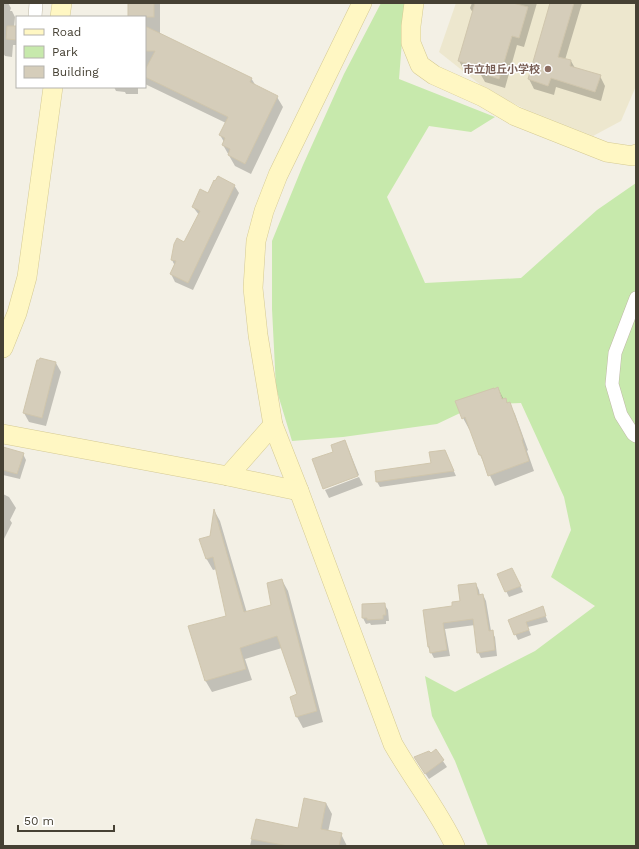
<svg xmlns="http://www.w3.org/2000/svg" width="639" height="849" viewBox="0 0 639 849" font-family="'Work Sans','Noto Sans JP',sans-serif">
<rect width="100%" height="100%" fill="#f3f0e5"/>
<!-- education -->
<polygon fill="#ede7ce" points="456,3 636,3 636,86 621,121 593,136 525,109 487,90 439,52"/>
<!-- green -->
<polygon fill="#c7e9ac" points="381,3 405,3 399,79 495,117 471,132 429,126 387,197 425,283 521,278 597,210 636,183 636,846 488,846 455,761 432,716 425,676 455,692 535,651 595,606 551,577 571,530 564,497 521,403 477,405 437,424 343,437 292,441 276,388 272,309 272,241 303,165 344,74"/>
<!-- shadow -->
<g fill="#0003">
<polygon points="3,3 8,3 11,8 10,11 12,11 15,17 14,27 17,27 17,45 13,45 12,57 5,56 3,53"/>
<polygon points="129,3 160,3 160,34 251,78 256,86 277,97 283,107 251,174 235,166 223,145 224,142 220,135 226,123 145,84 145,17 129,17"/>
<polygon points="472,3 537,3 524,47 517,45 505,88 485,82 481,75 464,70 459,61 473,13 470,8"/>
<polygon points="551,3 582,3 565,60 571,61 575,68 600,76 605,86 601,101 556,87 554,95 534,89 529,79"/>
<polygon points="114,87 138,87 138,94 126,94 125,92 116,91"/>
<polygon points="234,185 239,193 193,290 175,282 171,274 175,266 172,260 185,243 199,215 193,207 208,194"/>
<polygon points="56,363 61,372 46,426 29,422 24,413"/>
<polygon points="498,388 504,400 505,399 508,404 509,403 515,414 528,450 527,451 534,471 495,486 480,455 470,428 469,429 463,418 494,390"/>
<polygon points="344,441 349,450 359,475 324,488 334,452"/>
<polygon points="3,448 23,454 26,460 20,479 3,475"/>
<polygon points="445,451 456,476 380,487 377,482 376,472 432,464"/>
<polygon points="359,477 363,485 329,498 325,490"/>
<polygon points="3,494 9,497 16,508 10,520 12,523 3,541"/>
<polygon points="215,512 220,521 247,613 273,606 282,580 288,591 323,722 303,728 297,717 298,695 282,648 245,659 252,680 212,692 205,680 227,617 217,569 213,570 206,558"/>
<polygon points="515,575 523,592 509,597 506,591"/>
<polygon points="476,584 479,590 480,596 483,595 486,601 491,631 495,637 497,656 481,658 478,652 475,625 445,629 450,656 434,658 428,647 424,610 453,607 461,601"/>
<polygon points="384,604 388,610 389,621 386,621 386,624 371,625 370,623 366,624 363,618"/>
<polygon points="542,608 548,622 528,627 531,635 518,640 509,621"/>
<polygon points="436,751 447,767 429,779 418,763"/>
<polygon points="326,803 332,814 328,832 341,834 347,846 250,846 256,820 298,829"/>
</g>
<!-- building -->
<g fill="#d5cdba" stroke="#d0c6ad">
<rect x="128" y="3" width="26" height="14"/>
<polygon points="475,3 513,3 528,7 519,38 512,36 499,79 479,72 480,67 458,61"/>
<polygon points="550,3 574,3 558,57 571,60 570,66 601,75 595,92 551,78 548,86 528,79"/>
<polygon points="7,26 17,26 17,40 6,39"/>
<polygon points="145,26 252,78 250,82 278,96 245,164 228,155 230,149 222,145 225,138 219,135 228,117 145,77 145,70 155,51 145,51"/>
<polygon points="218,176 235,185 188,283 170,274 176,261 171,260 174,244 177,238 184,242 200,211 192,207 200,189 208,193 214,180 215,181"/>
<polygon points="40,358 56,362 42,418 23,413 37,360 39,360"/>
<polygon points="498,387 502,399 506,398 507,403 510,402 523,439 522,440 529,461 488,476 481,455 479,455 465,417 462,419 455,401 494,388 494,389"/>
<polygon points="345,440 358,476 323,489 312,459 333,452 331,445"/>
<polygon points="3,447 24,453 17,474 3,470"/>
<polygon points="445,450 454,471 376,482 375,471 431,463 429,452"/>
<polygon points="214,509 244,612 271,605 267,583 282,579 317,711 296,717 290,697 297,694 277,636 240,648 246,669 205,681 188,626 226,616 213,557 206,559 199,539 210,536"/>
<polygon points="512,568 521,586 505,592 497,574"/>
<polygon points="476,583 478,595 483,594 489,631 493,630 495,650 477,653 473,619 443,623 447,650 430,653 429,646 428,647 423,610 452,606 452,602 460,601 458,585"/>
<polygon points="385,603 386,615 383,615 383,619 367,620 367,618 362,618 362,604"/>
<polygon points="543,606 546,616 526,622 529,630 514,635 508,620"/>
<polygon points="436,749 444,760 425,774 414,757 429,751 431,753"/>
<polygon points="304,798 326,803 321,829 342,833 339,846 288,846 251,839 256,819 298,828"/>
</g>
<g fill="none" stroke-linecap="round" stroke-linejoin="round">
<!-- street casing -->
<g stroke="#bfb9a7" stroke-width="14">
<g id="street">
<polyline points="35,17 36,3"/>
<polyline points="636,298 615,353 612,384 621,415 633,434 636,436"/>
</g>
</g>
<!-- secondary casing -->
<g stroke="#d5ca94" stroke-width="20">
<g id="secondary">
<path d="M362 3 278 175 264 211 256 241 253 288 258 335 273 425 299 491 393 744C413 779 438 810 455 846"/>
<polyline points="414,3 411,26 411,43 420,65 434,75 483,97 515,116 606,152 633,156 636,154"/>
<polyline points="60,17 62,3"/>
<polyline points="3,348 17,313 27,277 53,87"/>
<polyline points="3,434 228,476 299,491"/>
<polyline points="228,476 273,425"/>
</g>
</g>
<!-- street -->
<use href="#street" stroke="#fff" stroke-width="13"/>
<!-- secondary -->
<use href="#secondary" stroke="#fff7c3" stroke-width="19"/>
</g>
<!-- markers -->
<circle fill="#8d6e63" stroke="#fff" stroke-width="1.5" cx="548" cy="69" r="4"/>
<g text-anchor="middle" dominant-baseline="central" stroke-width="3" stroke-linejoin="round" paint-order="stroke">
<!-- education labels -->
<g font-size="11" font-weight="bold" fill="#785e54" stroke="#fff" text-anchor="end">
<text x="540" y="69">市立旭丘小学校</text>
</g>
</g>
<!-- border -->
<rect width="639" height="849" fill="none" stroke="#464134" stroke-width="8"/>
<!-- legend -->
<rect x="16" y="16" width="130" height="72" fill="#ffffff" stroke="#b5b3ae"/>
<rect x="24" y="29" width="20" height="6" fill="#fff7c3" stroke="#b5b3ae"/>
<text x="52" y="36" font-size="12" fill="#464134">Road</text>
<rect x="24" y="46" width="20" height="12" fill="#c7e9ac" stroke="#b5b3ae"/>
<text x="52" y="56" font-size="12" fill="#464134">Park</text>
<rect x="24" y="66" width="20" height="12" fill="#d5cdba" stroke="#b5b3ae"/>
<text x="52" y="76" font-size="12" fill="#464134">Building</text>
<!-- scale -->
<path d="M18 825v6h96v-6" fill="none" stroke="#464134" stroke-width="2"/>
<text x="24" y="825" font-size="12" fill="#464134" stroke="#ffffff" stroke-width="3" paint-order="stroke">50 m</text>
</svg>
